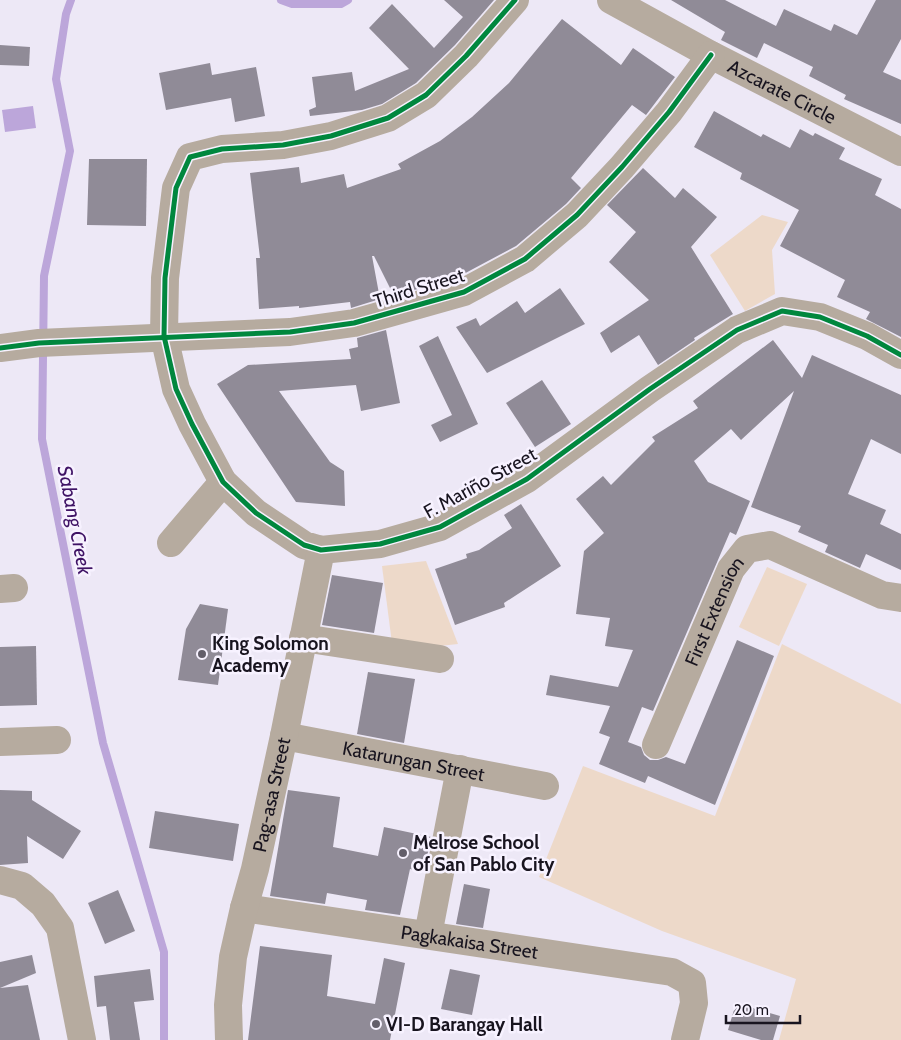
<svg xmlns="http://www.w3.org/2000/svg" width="901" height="1040" viewBox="0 0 901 1040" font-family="Cabin,sans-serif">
<rect width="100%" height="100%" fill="#ede8f6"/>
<!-- green -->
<g fill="#edd9c9">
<polygon points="762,215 788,222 772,250 775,294 745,311 710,255"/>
<polygon points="426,561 458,644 393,651 382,566"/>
<polygon points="767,567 807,584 779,646 739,627"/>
<polygon points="782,644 901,704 901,1040 779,1040 796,979 662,931 539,877 583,766 715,816"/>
</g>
<!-- water -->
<polygon fill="#bca6da" points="33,106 36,128 5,132 2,110"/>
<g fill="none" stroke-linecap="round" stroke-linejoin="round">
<!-- stream -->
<g stroke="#bca6da" stroke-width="8">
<polyline points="71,0 66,14 56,79 70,151 44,276 42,439 103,743 164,952 164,1040"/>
<polyline points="281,0 292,4 341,4 348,0"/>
</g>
</g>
<!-- building -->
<g fill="#908b97">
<polygon points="444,0 494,0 455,45 416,83 382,104 362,110 310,116 309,110 316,107 312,77 352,72 355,91 409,69 369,28 392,4 434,48 463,17"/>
<polygon points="671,0 725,0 776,26 784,9 831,31 834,24 857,35 876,0 901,0 901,39 883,72 901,80 901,124 844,99 846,95 809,76 813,67 764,43 757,58 721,40 725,32"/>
<polygon points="562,19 621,65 633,48 675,77 646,115 632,105 571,178 581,188 566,204 516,246 458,277 394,296 374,256 372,256 380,299 351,308 350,302 299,308 299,306 259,309 256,258 260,258 250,173 299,167 301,183 344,174 347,188 401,169 398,164 440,141 472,117 509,83"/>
<polygon points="0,45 30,47 29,66 0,65"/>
<polygon points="210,63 212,75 256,67 265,116 235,122 231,98 166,110 159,73"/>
<polygon points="714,111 761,137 763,134 790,148 800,129 813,136 815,133 845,148 839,159 882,179 875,195 901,209 901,337 866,319 870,312 837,297 845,280 780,246 799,210 740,179 742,173 694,147"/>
<polygon points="89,159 147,159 146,226 87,225"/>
<polygon points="643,168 675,198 683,188 717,217 691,247 733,314 694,338 695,340 658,365 639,335 611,353 600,333 649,300 609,262 636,232 607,205"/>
<polygon points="560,288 585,324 487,373 456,327 476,318 480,326 517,301 525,313"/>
<polygon points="386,330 400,403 361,411 356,385 279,391 330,462 344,471 345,506 296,502 217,384 248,365 351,359 349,349 358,347 357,338"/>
<polygon points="438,336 478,424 440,442 431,425 452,415 419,346"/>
<polygon points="773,340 802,378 812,355 901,395 901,454 871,439 848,494 886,510 880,524 901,534 901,570 866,554 860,568 825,552 828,545 798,532 801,526 751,507 794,391 741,440 731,429 694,461 708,482 750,501 736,535 730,532 653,711 642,707 628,742 641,747 644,755 650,760 658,760 666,757 685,764 737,640 774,656 715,805 648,776 645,783 599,764 610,737 599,733 610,706 546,695 550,675 618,687 633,650 605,646 610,618 576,614 584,551 604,533 576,499 603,476 611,485 655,441 652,437 698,408 693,401"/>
<polygon points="542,380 571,424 535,447 506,403"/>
<polygon points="521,504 561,566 504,603 505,607 455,625 435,569 467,558 466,554 479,550 512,528 504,515"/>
<polygon points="332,575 383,583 374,633 322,625"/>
<polygon points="200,604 228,609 218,685 178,680 186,629"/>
<polygon points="36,646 37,705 0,706 0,647"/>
<polygon points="368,672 415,679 404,743 357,734"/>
<polygon points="0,790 32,791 32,800 81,831 63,859 27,836 28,863 0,865"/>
<polygon points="288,790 340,797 333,847 378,856 384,827 431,837 424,872 410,869 400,915 365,910 367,900 327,893 325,904 270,896"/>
<polygon points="155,811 239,824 233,861 149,848"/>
<polygon points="464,884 490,889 483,928 456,924"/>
<polygon points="118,890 135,931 105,944 88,903"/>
<polygon points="260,946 332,955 327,996 375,1004 384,958 405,963 390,1040 248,1040"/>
<polygon points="32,955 36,973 0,988 0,962"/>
<polygon points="150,969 154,1000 134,1002 140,1040 110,1040 106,1006 97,1007 94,976"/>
<polygon points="450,969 480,975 472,1015 441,1009"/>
<polygon points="28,985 40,1040 0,1040 0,988"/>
<polygon points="736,1003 780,1016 773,1040 761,1040 728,1030"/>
</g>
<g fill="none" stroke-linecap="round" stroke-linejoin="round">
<!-- minor -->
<g stroke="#b6ab9f" stroke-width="28">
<polyline points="515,0 466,56 426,95 388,118 331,136 283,145 222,149 190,157 176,188 165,278 164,336 176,389 192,424 223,482 256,513 304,545 321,550 380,544 440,527 527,479 650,389 737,330 782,311 820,317 867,336 901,355"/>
<path id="s1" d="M611 0 711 55 901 152"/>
<polyline points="0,348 39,343 290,332 354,323 464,292 525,259 577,215 622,167 669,112 711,55"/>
<polyline points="171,543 223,482"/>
<polyline points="0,589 14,588"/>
<polyline points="303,638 440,659"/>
<path id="s2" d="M284 736 545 786"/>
<polyline points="0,742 57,740"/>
<path id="s3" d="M656 745 731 569 747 549 770 545 882 595 901 598"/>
<polyline points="0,880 22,886 43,904 60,928 82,1040"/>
<path id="s4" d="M244 908 672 972 692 983 694 1003 685 1040"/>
<polyline points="428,935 460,769"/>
<path id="s5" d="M229 1040 228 1005 233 957 244 908 255 869 284 736 321 550"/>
</g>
<!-- cycleway casing -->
<g stroke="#f7f2ff" stroke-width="8">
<g id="cycleway">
<polyline points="515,0 466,56 426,95 388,118 331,136 283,145 222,149 190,157 176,188 165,278 164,336 176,389 192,424 223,482 256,513 304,545 321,550 380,544 440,527 527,479 650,389 737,330 782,311 820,317 867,336 901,355"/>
<polyline points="0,348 39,343 290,332 354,323 464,292 525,259 577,215 622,167 669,112 711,55"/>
</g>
</g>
<!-- cycleway -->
<use href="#cycleway" stroke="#00873e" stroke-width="5"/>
</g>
<!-- markers -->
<g fill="#635e6a" stroke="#f7f2ff" stroke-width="2">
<circle cx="202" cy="654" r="5"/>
<circle cx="403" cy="853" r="5"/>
<circle cx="376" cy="1024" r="5"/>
</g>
<g text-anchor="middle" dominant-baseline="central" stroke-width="5" stroke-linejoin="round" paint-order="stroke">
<!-- street labels -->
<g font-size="19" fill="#18141f" stroke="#f7f2ff">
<text stroke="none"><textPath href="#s1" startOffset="194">Azcarate Circle</textPath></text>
<text transform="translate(419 288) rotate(-17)">Third Street</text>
<text transform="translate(480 483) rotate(-29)">F. Mariño Street</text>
<text stroke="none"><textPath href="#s3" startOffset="146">First Extension</textPath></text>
<text stroke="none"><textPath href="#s2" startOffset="132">Katarungan Street</textPath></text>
<text stroke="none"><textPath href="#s5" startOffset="250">Pag-asa Street</textPath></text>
<text stroke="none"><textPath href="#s4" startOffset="228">Pagkakaisa Street</textPath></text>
</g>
<!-- poi labels -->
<g font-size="19" font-weight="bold" fill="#18141f" stroke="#f7f2ff" text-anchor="start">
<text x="212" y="643">King Solomon<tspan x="212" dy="22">Academy</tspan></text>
<text x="413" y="842">Melrose School<tspan x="413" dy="22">of San Pablo City</tspan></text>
<text x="386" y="1024">VI-D Barangay Hall</text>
</g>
<!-- water labels -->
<g font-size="20" font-style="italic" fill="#3f1365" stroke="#f7f2ff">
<text transform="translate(75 520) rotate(79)">Sabang Creek</text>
</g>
</g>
<!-- scale -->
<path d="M726 1015v8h74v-8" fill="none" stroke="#18141f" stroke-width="2.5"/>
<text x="734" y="1015" font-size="15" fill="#18141f" stroke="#f7f2ff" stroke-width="4" paint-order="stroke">20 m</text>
</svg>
